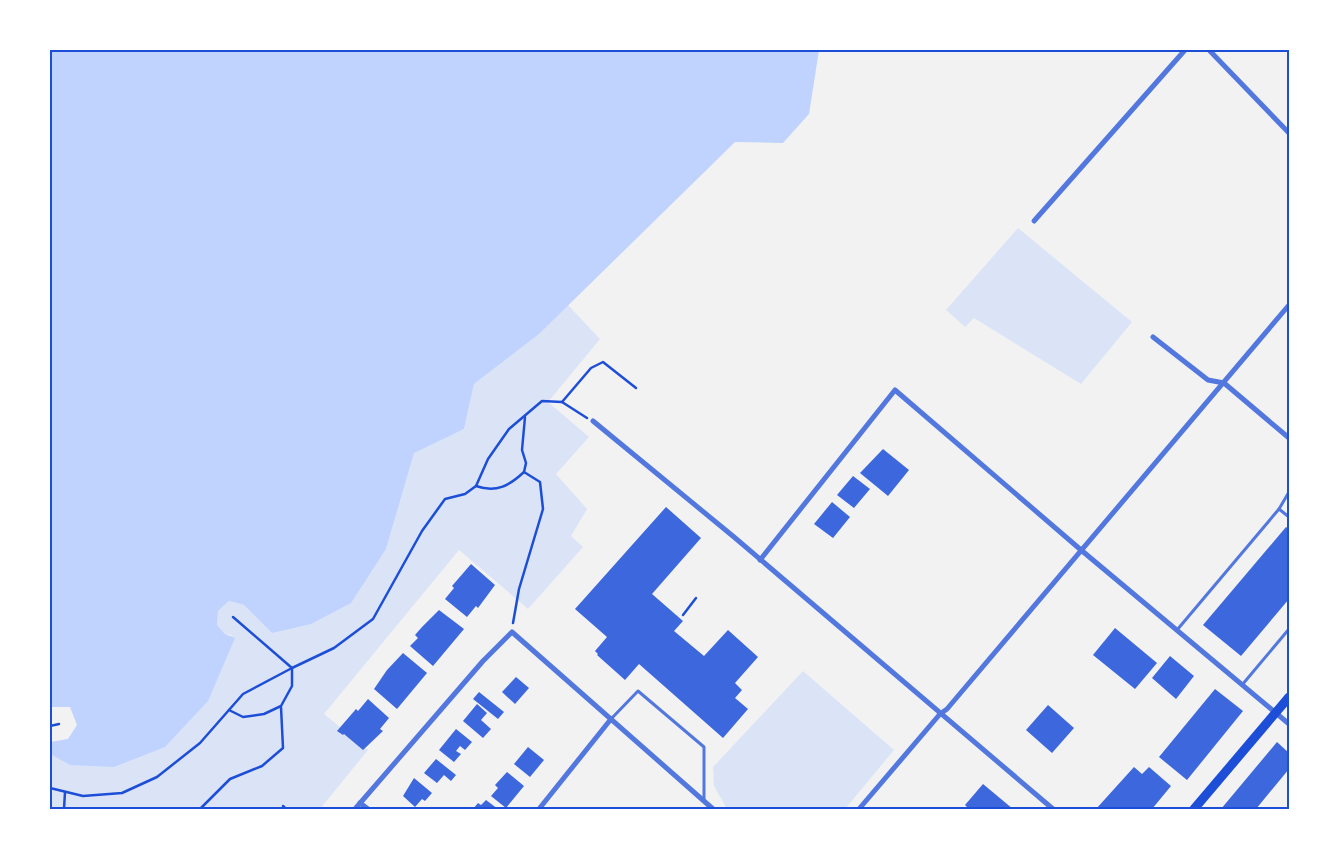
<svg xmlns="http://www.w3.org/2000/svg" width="1339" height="859" viewBox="0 0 1339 859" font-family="Rubik,sans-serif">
<rect width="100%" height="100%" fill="#f2f2f2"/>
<!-- green -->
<g fill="#dbe4f7">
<polygon points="1018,228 1132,322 1081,384 974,318 965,327 946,310"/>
<polygon points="568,305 600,339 548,402 589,437 556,474 587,509 571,536 583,547 528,609 459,550 324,714 368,750 320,809 50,809 50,749 53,755 232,635 225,634 217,625 218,611 229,601 244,605 273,633 386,549 414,452 464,429 474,384 538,334"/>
<polygon points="803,671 894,750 845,809 727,809 714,786 713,767"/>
</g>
<!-- water -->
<polygon fill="#bfd3fe" points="50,50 819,50 809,114 783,143 735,142 539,334 474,384 464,429 414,453 386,549 351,603 311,624 272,633 244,605 229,601 218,611 217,625 225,634 235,638 208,701 165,747 114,767 70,765 52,755 50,742 68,739 77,725 70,707 50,707"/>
<!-- building -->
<g fill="#3d67dc">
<polygon points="883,449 909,470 888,496 860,473"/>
<polygon points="853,476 870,489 854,508 837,495"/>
<polygon points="832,502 850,517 833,538 814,524"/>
<polygon points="666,507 701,538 652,594 683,621 674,631 704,656 728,630 758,657 735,683 742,690 735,698 748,709 723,738 639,664 625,680 597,655 598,654 595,651 607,637 575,609"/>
<polygon points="1286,527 1289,529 1289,599 1241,656 1203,625"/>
<polygon points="471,564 495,585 478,608 476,606 467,617 445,599 454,588 452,586"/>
<polygon points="439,610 464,629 433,666 410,646 418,638 415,635 422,627"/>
<polygon points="1115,628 1157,663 1135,689 1093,655"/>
<polygon points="403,653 427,673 397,709 374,689 387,670"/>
<polygon points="1170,656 1194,676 1176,699 1152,678"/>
<polygon points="516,677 529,688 515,704 502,692"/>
<polygon points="1215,689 1243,711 1187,780 1159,757"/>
<polygon points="479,692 504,712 498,719 473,699"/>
<polygon points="368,699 389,718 380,729 383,731 363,750 344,734 343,735 337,731 356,709 358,711"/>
<polygon points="477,704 487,713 481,720 491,729 483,738 463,721"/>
<polygon points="1048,705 1074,728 1052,753 1026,730"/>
<polygon points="456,729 472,742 465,750 460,746 456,751 461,754 454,762 439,750"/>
<polygon points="1277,742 1289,753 1289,769 1256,809 1221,809"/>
<polygon points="528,747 544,760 530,777 514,764"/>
<polygon points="436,759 456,775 451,781 444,775 437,783 424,773"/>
<polygon points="1134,767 1142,774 1149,767 1171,786 1152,809 1096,809"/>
<polygon points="507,772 524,786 506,808 491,796 498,788 495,785"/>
<polygon points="414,778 432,793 425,801 422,799 415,807 403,796"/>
<polygon points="983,784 1013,809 969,809 965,805"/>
<polygon points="486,800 498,809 473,809 478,803 481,805"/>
</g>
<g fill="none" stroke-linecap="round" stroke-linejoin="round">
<!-- path -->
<g stroke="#1d4ed8" stroke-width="2.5">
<polyline points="562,402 591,368 603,362 636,388"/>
<polyline points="524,472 526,463 522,450 525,417"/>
<path d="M476 486C496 493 509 486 524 472L540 482 543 509 519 589 513 623"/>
<polyline points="683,615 696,598"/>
<polyline points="229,710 243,717 264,714 281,706 292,686 292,668 334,648 373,619 422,531 445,499 465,494 476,486 488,459 509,429 542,401 562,402 587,418"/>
<polyline points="50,726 59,724"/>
<polyline points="50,788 83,796 122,793 157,777 200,743 243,694 292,668 233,617"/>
<polyline points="283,806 286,809"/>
<polyline points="64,809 65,792"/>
<polyline points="166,809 170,809"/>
<polyline points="200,809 230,779 262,766 283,748 281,707"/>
</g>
<!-- service -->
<g stroke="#5277de" stroke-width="3">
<polyline points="1279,509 1289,517"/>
<polyline points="1177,630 1279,509 1289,492"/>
<polyline points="1242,685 1289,629"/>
<polyline points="611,719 638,691 704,747 704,800"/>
</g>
<!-- minor -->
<g stroke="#5277de" stroke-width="5">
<polyline points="1209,50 1289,133"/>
<polyline points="1034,221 1185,50"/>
<polyline points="1153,337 1208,380 1224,383 1289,438"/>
<polyline points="593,421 734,537 1053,809"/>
<polyline points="760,560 895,390 1081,550 1289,724"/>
<polyline points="360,803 368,809"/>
<polyline points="355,809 483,661 512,632 713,809"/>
<polyline points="539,809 611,719"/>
<polyline points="859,809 940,714 947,709 1289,305"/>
</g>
<!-- primary -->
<polyline stroke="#1d4ed8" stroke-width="9" points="1194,809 1289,697"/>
</g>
<!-- border -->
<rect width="1339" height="859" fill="none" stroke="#ffffff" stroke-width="102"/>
<rect x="51" y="51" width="1237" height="757" fill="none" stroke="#1d4ed8" stroke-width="2"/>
</svg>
